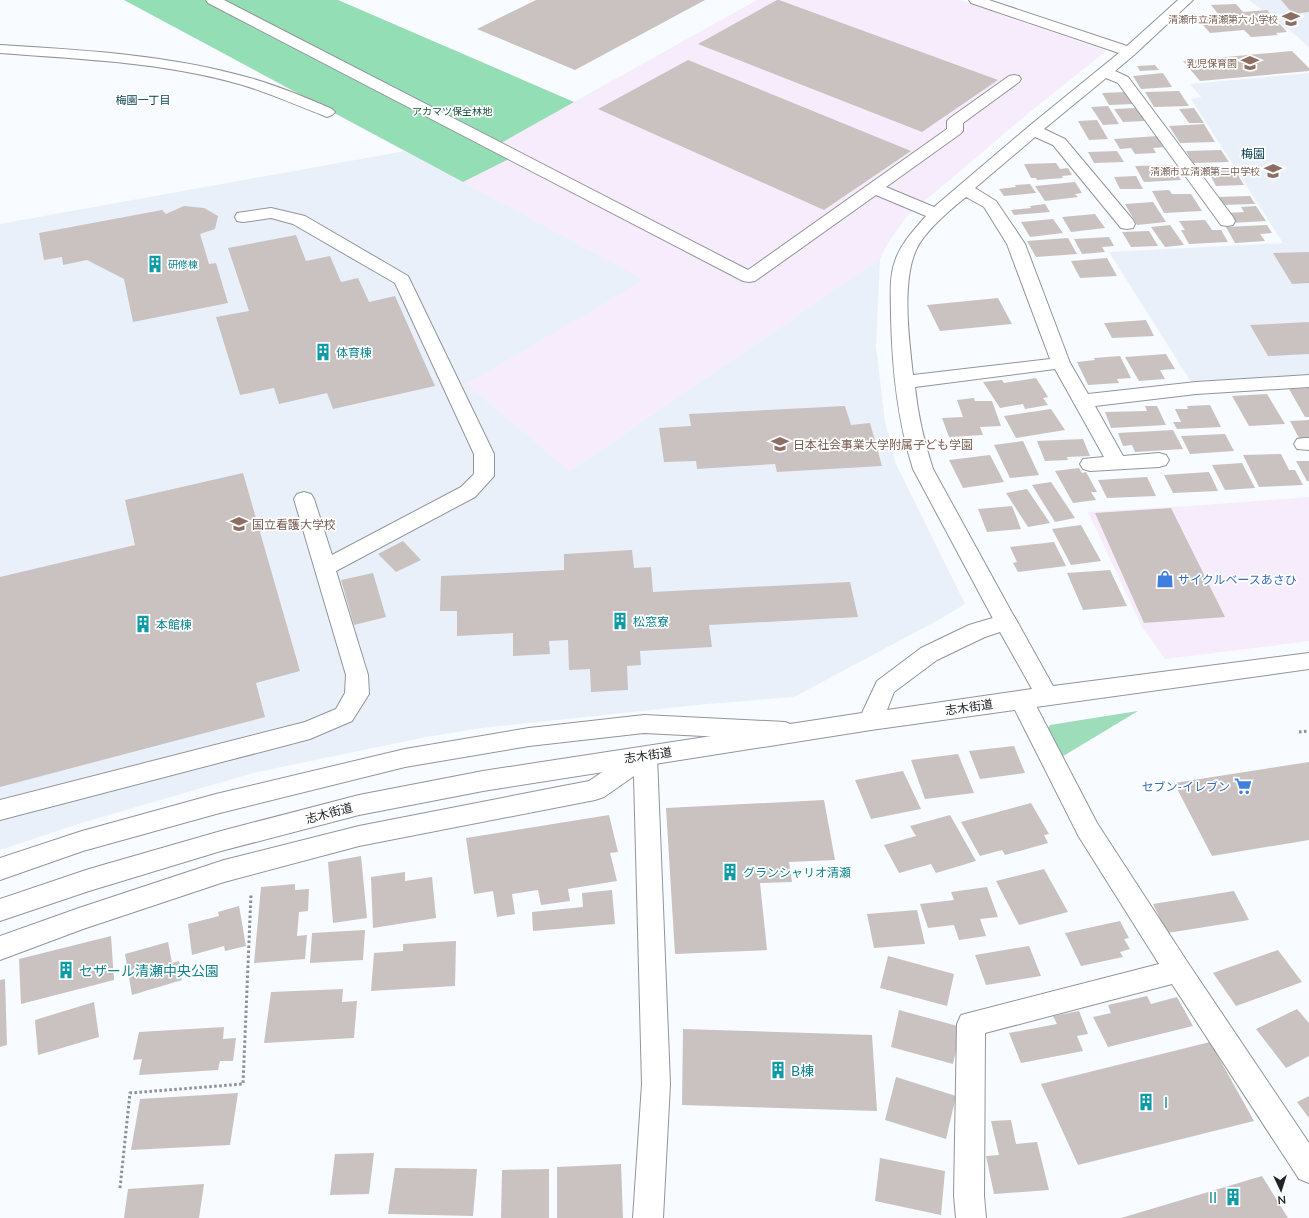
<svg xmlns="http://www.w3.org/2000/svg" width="1309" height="1218" viewBox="0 0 1309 1218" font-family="Lato,'Noto Sans JP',sans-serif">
<rect width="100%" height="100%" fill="#f8fbff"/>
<!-- commercial -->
<g fill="#f6ecfc">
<polygon points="124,0 338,0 574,102 757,0 960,0 1106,51 1031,111 907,216 889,241 880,259 570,471 467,384 643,280"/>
<polygon points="1309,497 1309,641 1165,659 1142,627 1088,512 1204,505"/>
</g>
<!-- built -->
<g fill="#eaf0fa">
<polygon points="1249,0 1309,0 1309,48 1298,37"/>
<polygon points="1309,73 1309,375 1191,382 1109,252 1283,243 1191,99 1201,97 1190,84"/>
<polygon points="405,151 644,280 467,384 570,471 880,259 876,346 885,422 896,464 965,604 942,618 794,697 707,704 481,728 421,738 253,773 78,824 0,850 0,224"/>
</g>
<!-- green -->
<polygon fill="#9eddba" points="1138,711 1060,758 1045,732 1050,725"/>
<!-- forest -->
<polygon fill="#93deb5" points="124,0 338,0 574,102 501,143 521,153 463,182"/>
<!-- building -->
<g fill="#c9c2c0">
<polygon points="536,0 705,0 575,70 477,29"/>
<polygon points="777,0 779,0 998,80 922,132 698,44"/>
<polygon points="1281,0 1309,0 1309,12 1293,14"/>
<polygon points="1236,4 1243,12 1267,10 1287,32 1276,33 1278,35 1251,37 1244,30 1210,33 1196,17 1219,15 1211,5"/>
<polygon points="1292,51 1309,68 1309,71 1200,81 1183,61"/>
<polygon points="688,60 911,151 824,210 598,109"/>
<polygon points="1155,65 1159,70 1140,71 1137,66"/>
<polygon points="1163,73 1172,87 1141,89 1133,76"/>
<polygon points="1179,91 1189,106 1154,107 1145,92"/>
<polygon points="1126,92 1134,104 1109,105 1102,93"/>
<polygon points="1108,106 1119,124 1103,125 1091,107"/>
<polygon points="1136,108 1145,121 1123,122 1114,109"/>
<polygon points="1194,108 1204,123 1189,123 1179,109"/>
<polygon points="1097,120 1108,139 1089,140 1078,121"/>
<polygon points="1204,124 1215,142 1180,143 1169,126"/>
<polygon points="1158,136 1165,147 1153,148 1156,153 1135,154 1131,148 1120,149 1114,139"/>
<polygon points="1221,150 1229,162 1193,163 1186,151"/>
<polygon points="1117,151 1124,162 1094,163 1088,152"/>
<polygon points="1056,163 1060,169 1068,168 1072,175 1062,176 1063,178 1037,180 1036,178 1031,178 1024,164"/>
<polygon points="1172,165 1181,180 1144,182 1135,166"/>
<polygon points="1235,170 1244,185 1216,186 1208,171"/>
<polygon points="1136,176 1143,189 1120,189 1114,177"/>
<polygon points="1075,182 1082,193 1075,194 1078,197 1045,201 1035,186"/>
<polygon points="1030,184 1036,193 1004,196 999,189 1016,187 1015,185"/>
<polygon points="1169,190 1172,194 1191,194 1202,211 1164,213 1152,191"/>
<polygon points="1250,196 1255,204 1219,205 1215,197"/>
<polygon points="1153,202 1166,222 1137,225 1125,204"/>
<polygon points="1045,204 1050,212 1014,215 1011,210 1031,208 1030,206"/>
<polygon points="184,206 204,208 218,216 215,229 200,234 209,264 216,263 228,303 133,322 124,279 87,260 63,265 62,257 44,260 39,233 162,210 166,214"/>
<polygon points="1256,206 1266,221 1231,223 1225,213 1244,212 1241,207"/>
<polygon points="1095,214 1105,228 1071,232 1062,217"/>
<polygon points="1053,219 1063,233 1030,237 1021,222"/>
<polygon points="1205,220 1212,230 1221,230 1228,242 1189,244 1181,230 1185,230 1179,221"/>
<polygon points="1170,225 1184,245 1165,247 1151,227"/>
<polygon points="1267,225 1272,233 1260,234 1265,241 1235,243 1226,227"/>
<polygon points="1149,231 1158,246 1131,247 1122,232"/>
<polygon points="296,235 306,261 330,256 341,282 358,278 369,302 395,296 435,386 333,409 327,393 279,404 274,388 240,395 216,317 249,311 228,248"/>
<polygon points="1109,237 1114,246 1102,247 1105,252 1082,254 1074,239"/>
<polygon points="1068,238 1077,254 1036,257 1027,241"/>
<polygon points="1309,252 1309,283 1292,284 1273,253"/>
<polygon points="1107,258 1117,276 1080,278 1071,261"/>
<polygon points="998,298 1012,324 940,331 927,305"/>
<polygon points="1146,320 1154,336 1112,338 1104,323"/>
<polygon points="1309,322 1309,354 1268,356 1250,325"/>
<polygon points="1166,354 1175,369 1160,370 1165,379 1139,381 1125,357"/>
<polygon points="1120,356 1131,378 1117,379 1119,383 1088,385 1077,362 1095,360 1094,358"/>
<polygon points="1036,378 1048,397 1043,398 1048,405 1025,409 1023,404 1000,408 983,382 1002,380 1004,383"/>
<polygon points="1309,388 1309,417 1305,417 1289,389"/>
<polygon points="1267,394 1285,424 1249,426 1232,396"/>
<polygon points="974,398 975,401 992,401 1001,426 980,427 983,435 949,437 942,418 963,417 957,400"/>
<polygon points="1210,405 1221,427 1177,429 1173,422 1181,422 1175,409 1188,409 1187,406"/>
<polygon points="845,406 851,425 870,423 882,466 777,472 775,464 697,469 696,461 664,462 659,428 691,426 689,414"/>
<polygon points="1145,406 1157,406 1166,425 1111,428 1105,412 1147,411"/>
<polygon points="1051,409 1065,430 1016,438 1004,416"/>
<polygon points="1309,420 1309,440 1300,440 1290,421"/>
<polygon points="1173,430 1183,449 1135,452 1132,445 1123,446 1118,433"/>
<polygon points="1225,434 1234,451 1190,454 1181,436"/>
<polygon points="1083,439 1090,456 1067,457 1068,460 1045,461 1037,441"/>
<polygon points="1023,441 1039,475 1010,478 994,445"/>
<polygon points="1281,454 1289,470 1295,470 1303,485 1259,487 1243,455"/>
<polygon points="990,455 1004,482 963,488 949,460"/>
<polygon points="1296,461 1309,461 1309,481 1307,481"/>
<polygon points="1242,463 1255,488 1225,490 1212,465"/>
<polygon points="1079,468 1082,473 1086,472 1097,492 1091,492 1096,500 1073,503 1055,471"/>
<polygon points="1209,472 1218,491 1173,493 1164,475"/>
<polygon points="243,473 300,671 256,683 265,717 0,787 0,577 135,545 125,500"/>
<polygon points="1147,477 1156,496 1107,498 1098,480"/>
<polygon points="1051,482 1075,518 1055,522 1032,485"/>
<polygon points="1027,489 1050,523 1028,527 1006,493"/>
<polygon points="1012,506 1021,529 987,532 978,509"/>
<polygon points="1171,508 1225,617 1144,623 1095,513"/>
<polygon points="1081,525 1101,561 1071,565 1052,529"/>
<polygon points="403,541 421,560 396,572 378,554"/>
<polygon points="1054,542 1066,566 1018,572 1013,563 1017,562 1010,547"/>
<polygon points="632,550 634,568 651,567 653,592 850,582 858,617 709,625 712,647 640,651 641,665 627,666 628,690 591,692 590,669 569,670 568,640 549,641 550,654 513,656 513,633 457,636 457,611 440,611 441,576 564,570 564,554"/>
<polygon points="1110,570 1127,606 1083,610 1067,573"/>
<polygon points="373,573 386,617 354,625 341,580"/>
<polygon points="1014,746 1025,773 980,779 969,751"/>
<polygon points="958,754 974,793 925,799 911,760"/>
<polygon points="1309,762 1309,840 1212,856 1174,783"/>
<polygon points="903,771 921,809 871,819 855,780"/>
<polygon points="824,800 835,860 789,862 792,882 760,883 767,950 675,954 666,808"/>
<polygon points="1031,803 1049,834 1044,835 1048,843 1005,855 1002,850 980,856 961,822"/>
<polygon points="609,815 618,852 610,853 617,881 568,889 570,901 541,905 538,890 512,894 515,914 497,917 493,891 474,894 466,838"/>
<polygon points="950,815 976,861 936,873 931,864 899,873 884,845 916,836 910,826"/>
<polygon points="361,856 367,918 333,923 328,862"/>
<polygon points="1044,869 1068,912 1019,925 996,881"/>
<polygon points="405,872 405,881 432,877 436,918 373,928 371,877"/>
<polygon points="295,884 295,890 309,889 308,911 299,912 297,936 307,935 305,959 254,963 261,887"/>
<polygon points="987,887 998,917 980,919 986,936 959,940 954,925 928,928 920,904 954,900 951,892"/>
<polygon points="612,890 615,924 533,931 532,912 583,907 582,893"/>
<polygon points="1234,891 1249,920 1167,933 1153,904"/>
<polygon points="239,906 246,946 225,951 224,946 192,955 188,924 219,916 218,912"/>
<polygon points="917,910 925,944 874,948 867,914"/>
<polygon points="1120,921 1129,938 1124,939 1130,949 1120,952 1123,957 1081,966 1065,933"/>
<polygon points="365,930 363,960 310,963 312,933"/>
<polygon points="111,936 114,980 21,1004 19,959"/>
<polygon points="456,941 455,986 371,991 374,953 403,951 403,944"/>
<polygon points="168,942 172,963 179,961 182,980 132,995 125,954"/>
<polygon points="1029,946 1041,976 986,985 975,955"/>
<polygon points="1278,950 1302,982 1236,1006 1213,973"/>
<polygon points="888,956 954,974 947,1006 880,988"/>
<polygon points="5,979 7,1045 0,1047 0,980"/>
<polygon points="343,989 342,1002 357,1001 354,1038 264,1043 271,992"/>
<polygon points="1147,996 1151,1004 1177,997 1193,1026 1108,1047 1093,1017 1111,1013 1108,1005"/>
<polygon points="94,1002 99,1037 38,1055 35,1020"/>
<polygon points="1297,1009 1309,1023 1309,1056 1286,1068 1256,1029"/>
<polygon points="899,1010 961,1027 953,1064 891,1047"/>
<polygon points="1079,1011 1088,1034 1077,1036 1083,1051 1021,1063 1009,1033 1057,1024 1053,1016"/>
<polygon points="224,1027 223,1039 236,1038 233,1061 220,1061 218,1070 139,1075 142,1059 133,1060 139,1032"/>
<polygon points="683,1029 872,1035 877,1111 682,1105"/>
<polygon points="1210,1042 1254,1121 1078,1165 1041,1084"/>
<polygon points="896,1077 956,1096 946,1139 885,1120"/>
<polygon points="238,1093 230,1145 131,1150 140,1099"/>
<polygon points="1309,1096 1309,1118 1297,1102"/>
<polygon points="1011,1120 1016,1144 1037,1142 1049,1190 994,1194 986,1156 999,1155 991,1121"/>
<polygon points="374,1153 369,1194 330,1195 335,1154"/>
<polygon points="880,1158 945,1171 941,1215 875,1201"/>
<polygon points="621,1164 623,1218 557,1218 557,1167"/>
<polygon points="395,1168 477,1169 473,1216 388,1214"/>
<polygon points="549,1169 549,1218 501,1218 502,1170"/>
<polygon points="1262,1176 1288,1218 1121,1218"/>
<polygon points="204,1184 199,1218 124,1218 128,1189"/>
</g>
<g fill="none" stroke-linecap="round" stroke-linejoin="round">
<!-- minor casing -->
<g stroke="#91959a" stroke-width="2">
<g id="minor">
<path d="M206 0H224L748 270 947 129V121L950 118 1009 76 1014 75 1019 76 1021 79 1019 82 963 123V131L960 134 886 187 934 207 1028 127 1119 53 971 3 969 0H989L1127 46 1178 0H1193L1134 55 1115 71 1128 77 1233 217 1235 221 1233 225 1227 226 1221 225 1118 83 1106 78 1044 129 1065 139 1133 220 1135 224 1133 228 1127 229 1121 228 1053 145 1035 137 975 188 996 201 1025 244 1070 363 1088 394 1196 382 1309 375V387L1196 394 1095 406 1123 456 1159 453 1166 455 1169 460 1166 465 1159 467 1090 471 1083 469 1080 464 1083 459 1104 457 1055 369 915 387C918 415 924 442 933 469L1017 622 1014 628 1006 630 998 628 913 469C897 419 892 367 891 315 891 297 889 278 895 261 901 243 914 230 926 216L876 195 755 281 749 282 743 281 208 3ZM966 197 984 207 1007 244 1050 359 913 375C909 340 901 280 917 248 926 230 951 209 966 197Z"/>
<path d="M0 45C84 50 169 55 250 78 278 86 305 97 332 109L335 112 332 115 327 117 322 115C294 104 267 92 239 84 162 62 80 59 0 53Z"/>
<polygon points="271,208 305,216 408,276 494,454 494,476 475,497 336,571 368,675 369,694 352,721 310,739 0,820 0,800 305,722 336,709 345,693 346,675 294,499 297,494 304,492 311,494 314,499 332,555 461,487 474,474 474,454 395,283 293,224 271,218 243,222 237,221 235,217 237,213"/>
<polygon points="1304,438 1309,438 1309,450 1297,449 1294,444 1297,439"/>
<polygon points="1022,691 1030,694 1097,823 1188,963 1309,1143 1309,1183 1299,1179 1172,984 985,1033 984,1196 986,1218 956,1218 954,1196 957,1024 961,1015 1159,964 1079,837 1010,700 1014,694"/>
<polygon points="644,715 785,722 793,725 797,731 793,737 785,740 644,733 529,746 405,767 216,814 83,851 0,880 0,858 82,831 216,794 405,749 529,728"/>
<polygon points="645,747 653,749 657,756 670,1084 663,1218 633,1218 642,1084 634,776 604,797 595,800 359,846 224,882 83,929 0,960 0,936 79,908 224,860 359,826 589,781 637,749"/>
</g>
</g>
<!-- major casing -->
<g stroke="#91959a" stroke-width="2">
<path id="major" d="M1006 614 1014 616 1053 686 1309 653V669L871 730 483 791 359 815 221 851 89 891 0 921V899L89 869 221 831 359 795 483 771 862 713 877 681 921 648 969 625ZM1000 632 1032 689 887 710 894 692 937 660 985 637Z"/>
</g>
<!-- path -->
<g stroke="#8d8f92" stroke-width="3" stroke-dasharray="2.5 2.5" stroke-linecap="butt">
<polyline points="1299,732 1309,731"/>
<polyline points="120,1188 130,1093 243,1084 251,894"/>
</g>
<!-- minor -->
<use href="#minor" fill="#fff" fill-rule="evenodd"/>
<!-- major -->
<use href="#major" fill="#fff" fill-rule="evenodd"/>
</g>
<!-- icons -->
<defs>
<g id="school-bare" transform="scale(1.38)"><path d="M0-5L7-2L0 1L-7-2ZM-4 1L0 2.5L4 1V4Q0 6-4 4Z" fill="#8d6e63" stroke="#fff" stroke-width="2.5" paint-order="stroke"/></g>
<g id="building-bare" transform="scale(1.38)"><path d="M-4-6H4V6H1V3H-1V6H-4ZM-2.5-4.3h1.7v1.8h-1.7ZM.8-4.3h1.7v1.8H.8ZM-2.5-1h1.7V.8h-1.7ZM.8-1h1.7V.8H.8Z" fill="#0f9aa8" stroke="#fff" stroke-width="2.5" paint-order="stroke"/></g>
<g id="university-bare" transform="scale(1.38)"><path d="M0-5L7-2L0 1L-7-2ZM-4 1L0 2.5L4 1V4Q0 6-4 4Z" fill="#8d6e63" stroke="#fff" stroke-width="2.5" paint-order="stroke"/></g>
<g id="shop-bare" transform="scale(1.38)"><path d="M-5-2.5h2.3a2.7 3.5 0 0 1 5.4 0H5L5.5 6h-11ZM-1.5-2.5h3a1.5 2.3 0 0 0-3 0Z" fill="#3f7fe0" stroke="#fff" stroke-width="2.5" paint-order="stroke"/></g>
<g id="supermarket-bare" transform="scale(1.38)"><path d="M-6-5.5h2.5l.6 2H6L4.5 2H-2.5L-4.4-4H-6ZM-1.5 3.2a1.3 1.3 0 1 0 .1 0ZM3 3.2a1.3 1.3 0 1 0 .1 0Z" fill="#3f7fe0" stroke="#fff" stroke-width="2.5" paint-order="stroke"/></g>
</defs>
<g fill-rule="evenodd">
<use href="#school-bare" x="1291" y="19"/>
<use href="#school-bare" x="1250" y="63"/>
<use href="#school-bare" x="1273" y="171"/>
<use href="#building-bare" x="155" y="264"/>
<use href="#building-bare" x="323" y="352"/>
<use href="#school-bare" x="780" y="444"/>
<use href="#university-bare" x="239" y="524"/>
<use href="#shop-bare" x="1165" y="579"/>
<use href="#building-bare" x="620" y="621"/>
<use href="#building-bare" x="143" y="624"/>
<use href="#supermarket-bare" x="1243" y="786"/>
<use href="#building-bare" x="730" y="872"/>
<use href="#building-bare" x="66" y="970"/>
<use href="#building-bare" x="778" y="1070"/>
<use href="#building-bare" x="1146" y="1102"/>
<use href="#building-bare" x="1233" y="1197"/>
</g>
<g text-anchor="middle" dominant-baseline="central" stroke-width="3.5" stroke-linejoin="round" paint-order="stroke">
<!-- far-education labels -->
<g font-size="10" fill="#785e54" stroke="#fff" text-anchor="end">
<text x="1278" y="19">清瀬市立清瀬第六小学校</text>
<text x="1237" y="63">乳児保育園</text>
<text x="1260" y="171">清瀬市立清瀬第二中学校</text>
</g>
<!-- far-park labels -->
<g font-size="10" fill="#165035" stroke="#fff">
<text x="452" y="111">アカマツ保全林地</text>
</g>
<!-- far-culture labels -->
<g font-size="10" fill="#0d838f" stroke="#fff" text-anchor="start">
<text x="168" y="264">研修棟</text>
</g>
<!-- far-neighbourhood labels -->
<g font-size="11" fill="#033c4c" stroke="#fff">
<text x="143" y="99">梅園一丁目</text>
</g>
<!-- far-quarter labels -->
<g font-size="12" fill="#033c4c" stroke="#fff">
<text x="1253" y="153">梅園</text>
</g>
<!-- culture labels -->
<g font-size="12" fill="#0d838f" stroke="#fff" text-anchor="start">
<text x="336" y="352">体育棟</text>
<text x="633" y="621">松窓寮</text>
<text x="156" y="624">本館棟</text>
<text x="743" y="872">グランシャリオ清瀬</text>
</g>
<!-- education labels -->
<g font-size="12" fill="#785e54" stroke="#fff" text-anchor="start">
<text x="793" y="444">日本社会事業大学附属子ども学園</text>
<text x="252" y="524">国立看護大学校</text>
</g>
<!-- shop labels -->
<g font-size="12" fill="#366cbe" stroke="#fff" text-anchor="start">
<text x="1178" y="579">サイクルベースあさひ</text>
<text x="1230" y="786" text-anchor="end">セブン-イレブン</text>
</g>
<!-- street labels -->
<g font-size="12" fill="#212325" stroke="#fff">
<text transform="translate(969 707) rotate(-8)">志木街道</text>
<text transform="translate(648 755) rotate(-8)">志木街道</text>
<text transform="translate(329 813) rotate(-15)">志木街道</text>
</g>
<!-- near-culture labels -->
<g font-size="14" fill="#0d838f" stroke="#fff" text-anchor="start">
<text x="79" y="970">セザール清瀬中央公園</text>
<text x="791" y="1070">B棟</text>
<text x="1159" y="1102">Ⅰ</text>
<text x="1220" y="1197" text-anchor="end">Ⅱ</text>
</g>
</g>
<!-- north arrow -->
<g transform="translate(1281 1190) rotate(176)" stroke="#ffffff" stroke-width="3" paint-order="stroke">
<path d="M0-3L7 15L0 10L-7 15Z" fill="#212325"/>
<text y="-6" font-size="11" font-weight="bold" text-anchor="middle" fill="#212325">N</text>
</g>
</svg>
